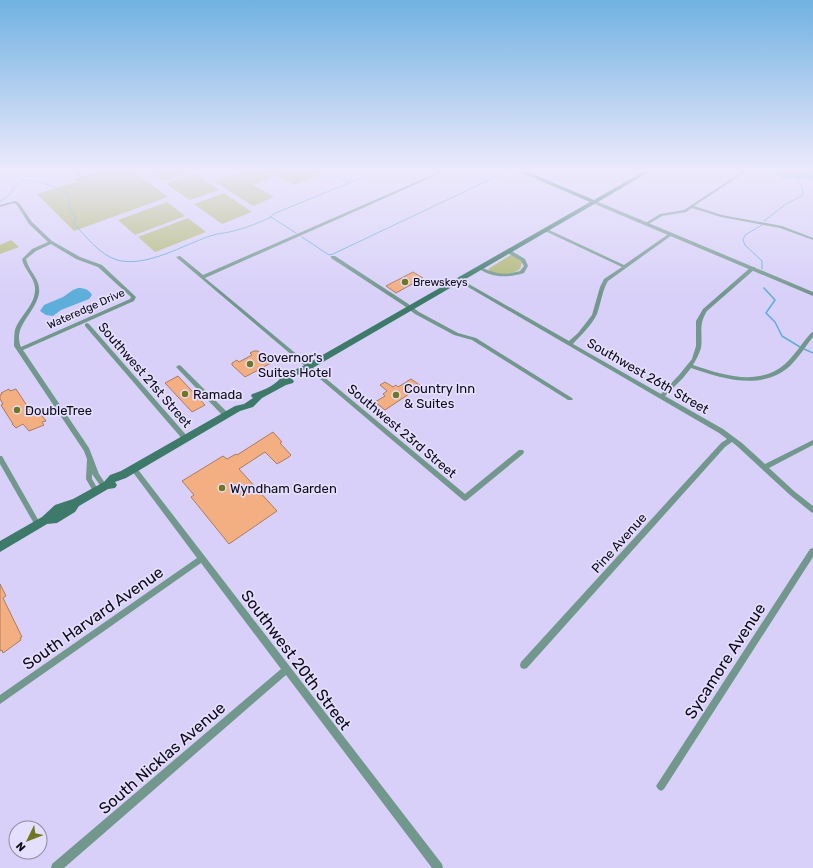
<svg xmlns="http://www.w3.org/2000/svg" width="813" height="868" viewBox="0 0 813 868" font-family="Rubik,sans-serif">
<rect width="100%" height="100%" fill="#d8d0f8"/>
<!-- green -->
<g fill="#b1b976">
<polygon points="110,171 133,171 168,197 74,231 37,194"/>
<polygon points="150,171 192,171 164,181"/>
<polygon points="244,171 264,171 273,177 253,185 274,197 253,206 215,182"/>
<polygon points="270,171 316,171 322,174 294,185"/>
<polygon points="194,173 196,174 219,190 190,200 166,184"/>
<polygon points="224,193 252,212 222,224 194,204"/>
<polygon points="167,202 185,216 135,235 118,220"/>
<polygon points="188,218 206,232 155,252 138,237"/>
<polygon points="11,240 19,247 0,254 0,245"/>
<path d="M511 255H513L522 262 520 269C511 275 496 277 488 269Z"/>
</g>
<!-- water -->
<g fill="#5daed9">
<polygon points="767,171 813,171 813,179 782,178"/>
<path d="M78 288C84 288 89 289 92 295L89 299 61 310 53 316 46 315 40 311 44 305 63 297 73 290Z"/>
</g>
<g fill="none" stroke-linecap="round" stroke-linejoin="round">
<!-- stream-far1 -->
<g stroke="#5daed9" stroke-width="1">
<polyline points="327,171 348,182"/>
<path d="M0 201C12 196 11 190 19 182 25 176 60 187 66 193 71 198 68 205 70 211 71 213 74 216 76 218L73 222C84 235 100 255 117 260 146 268 183 245 210 236 219 233 228 233 237 230 249 227 260 222 271 217L273 214 378 171"/>
<polyline points="271,217 296,233"/>
<polyline points="764,221 786,204 803,195 802,186 796,179"/>
<polyline points="762,225 745,235 743,240 745,245 762,261 762,269"/>
<polyline points="302,237 329,255 333,254 508,171"/>
</g>
<!-- stream -->
<g stroke="#5daed9" stroke-width="1.5">
<polyline points="764,288 775,300 766,313 775,322 782,336 800,347"/>
<polyline points="804,349 813,353"/>
</g>
</g>
<!-- building -->
<g fill="#f3ae81" stroke="#aa7d60">
<polygon points="413,272 423,278 396,293 386,286"/>
<polygon points="254,351 258,351 271,363 245,377 232,365 232,363 237,360 239,362 252,355 250,353"/>
<polygon points="178,376 205,405 192,412 165,383"/>
<polygon points="411,379 421,386 385,410 375,402 385,396 383,394 387,391 380,385 385,382 393,387 396,385 398,387"/>
<polygon points="9,389 10,391 16,389 33,415 39,412 46,421 42,422 44,425 29,431 23,424 16,428 12,424 13,424 1,405 3,404 0,399 0,395 2,394 1,393"/>
<polygon points="273,432 282,442 280,443 291,455 289,457 277,464 265,452 239,469 277,511 229,544 191,497 194,495 182,481 223,456 227,459 236,454 237,455"/>
<polygon points="0,584 6,596 3,598 22,637 20,638 21,640 3,653 2,650 0,651"/>
</g>
<g fill="none" stroke-linecap="round" stroke-linejoin="round">
<!-- minor -->
<g fill="#72988d" fill-rule="evenodd">
<polygon points="73,171 77,171 84,177 103,171 109,171 77,181 76,181 76,179 81,178"/>
<polygon points="441,171 446,171 205,278 465,494 519,450 523,450 524,452 523,454 467,500 465,501 463,500 176,257 180,256 203,275"/>
<polygon points="743,171 747,171 694,206 722,215 782,226 813,238 813,240 780,228 721,217 692,208 686,212 662,216 647,225 644,224 660,214 684,210"/>
<path d="M15 201 19 203 32 222 52 241 80 257 102 265 136 297 134 301 23 350 89 448 99 474 107 486 106 488 104 489 102 488 92 474V479L99 491 98 493 96 494 94 493 86 479 87 459 84 451 14 346C14 341 14 335 15 330 20 315 36 305 35 288 34 276 24 270 22 259L32 249 48 242 29 224 17 205 14 203 0 207V205ZM51 244 76 259 98 267 131 297 130 299 21 347C12 326 36 313 39 293 41 279 29 272 26 259L36 251Z"/>
<path d="M545 229H547L624 265 670 233H672V235L608 281C602 291 601 303 597 314 592 325 581 335 573 344L661 394 679 375 692 359 696 346V321L703 309 751 267H755V269L707 311C698 325 703 333 701 348 699 354 696 360 693 365 723 375 758 387 785 364 795 355 802 343 811 333L813 332V337C805 347 799 357 790 366 762 391 723 379 691 368L683 378 665 396 723 429 742 443 765 464 813 440V445L769 468 794 491 813 506V513L811 512 790 495 738 447 732 442 725 447 527 668 524 669 521 668 520 665 521 662 721 443 727 439 719 433 456 280V279H460L569 341 578 333 592 315 600 287 604 279 622 267 545 231Z"/>
<path d="M506 250H510L525 259 528 266 524 273C508 278 491 278 478 268V267C483 267 486 270 491 271 501 275 510 274 520 271L524 266 521 261 506 252Z"/>
<polygon points="331,256 335,256 407,303 419,312 458,333 476,338 572,398 573,399 572,400 568,400 472,340 454,335 415,314 403,305 331,258"/>
<polygon points="87,323 89,324 188,437 189,439 188,441 184,441 85,326 85,324"/>
<polygon points="179,365 181,366 228,413 229,415 228,417 224,417 177,368 176,367"/>
<polygon points="0,456 2,456 40,523 41,525 40,527 38,528 36,527 0,464"/>
<polygon points="134,466 136,467 442,864 443,868 432,868 286,675 64,868 51,868 52,864 281,669 201,563 0,704 0,695 197,558 132,471 131,469 132,467"/>
<polygon points="813,548 813,557 664,789 661,791 658,789 656,786 658,783 810,549"/>
</g>
<!-- tertiary -->
<polygon fill="#72988d" fill-rule="evenodd" points="592,201 596,201 813,292 813,296 592,203"/>
<!-- secondary -->
<path fill="#3d7a6a" fill-rule="evenodd" d="M518 171H526L594 200 644 171H651L311 369 291 378 294 381 293 383 286 385 262 398 253 407 240 411 126 478 115 482 117 485 115 488 108 489 79 506 75 512 57 523 47 524 0 552V541L42 517 55 505 73 499 104 482 110 475 121 471 235 406 244 404 253 398 251 396 252 394C262 391 277 385 282 376L305 365 590 202Z"/>
</g>
<!-- sky -->
<linearGradient id="sky" x2="0" y2="1"><stop stop-color="#70b2e2"/><stop offset="0.58" stop-color="#edeafc"/><stop offset="1" stop-color="#edeafc" stop-opacity="0"/></linearGradient>
<rect width="813" height="293" fill="url(#sky)"/>
<!-- markers -->
<g fill="#707721" stroke="#e4dffd" stroke-width="1.5">
<circle cx="405" cy="282" r="4"/>
<circle cx="250" cy="364" r="4"/>
<circle cx="185" cy="394" r="4"/>
<circle cx="396" cy="395" r="4"/>
<circle cx="17" cy="410" r="4"/>
<circle cx="222" cy="488" r="4"/>
</g>
<g text-anchor="middle" dominant-baseline="central" stroke-width="3.5" stroke-linejoin="round" paint-order="stroke">
<!-- far-poi labels -->
<g font-size="11" fill="#0e0a1a" stroke="#e4dffd" text-anchor="start">
<text x="413" y="282">Brewskeys</text>
</g>
<!-- far-street labels -->
<g font-size="11" fill="#0e0a1a" stroke="#e4dffd">
<text transform="translate(86 309) rotate(-24)">Wateredge Drive</text>
</g>
<!-- poi labels -->
<g font-size="13" fill="#0e0a1a" stroke="#e4dffd" text-anchor="start">
<text x="258" y="357">Governor's<tspan x="258" dy="15">Suites Hotel</tspan></text>
<text x="404" y="388">Country Inn<tspan x="404" dy="15">&amp; Suites</tspan></text>
<text x="193" y="394">Ramada</text>
<text x="25" y="410">DoubleTree</text>
<text x="230" y="488">Wyndham Garden</text>
</g>
<!-- street labels -->
<g font-size="13" fill="#0e0a1a" stroke="#e4dffd">
<text transform="translate(145 375) rotate(49)">Southwest 21st Street</text>
<text transform="translate(648 376) rotate(30)">Southwest 26th Street</text>
<text transform="translate(402 431) rotate(40)">Southwest 23rd Street</text>
<text transform="translate(619 543) rotate(-48)">Pine Avenue</text>
</g>
<!-- near-street labels -->
<g font-size="16" fill="#0e0a1a" stroke="#e4dffd">
<text transform="translate(93 618) rotate(-35)">South Harvard Avenue</text>
<text transform="translate(296 660) rotate(53)">Southwest 20th Street</text>
<text transform="translate(725 661) rotate(-57)">Sycamore Avenue</text>
<text transform="translate(162 758) rotate(-41)">South Nicklas Avenue</text>
</g>
</g>
<!-- north arrow -->
<g transform="translate(28 840) rotate(227)"><circle r="19" fill="#e4dffd" stroke="#8e8aa2"/>
<path d="M0-3L7 15L0 10L-7 15Z" fill="#707721"/>
<text y="-6" font-size="11" font-weight="bold" text-anchor="middle" fill="#0e0a1a">N</text>
</g>
</svg>
